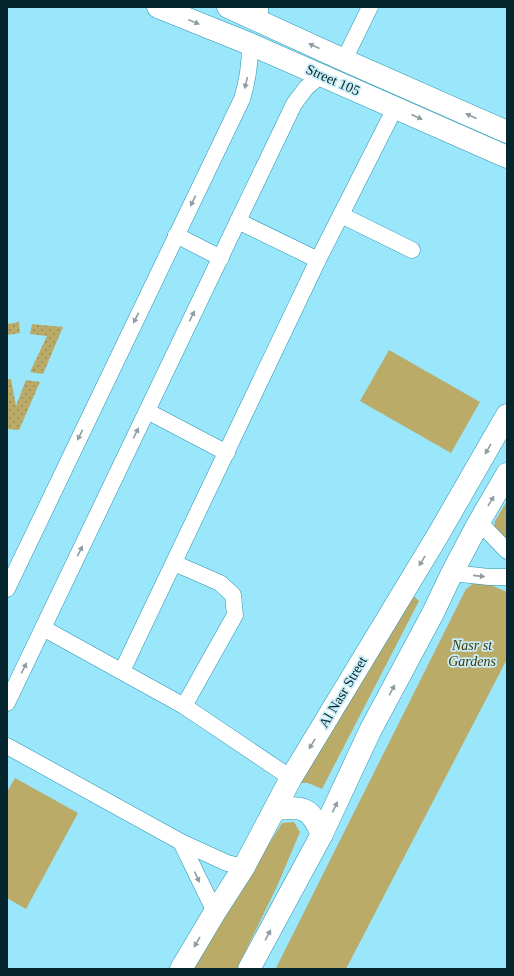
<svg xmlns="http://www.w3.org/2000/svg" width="514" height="976" viewBox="0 0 514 976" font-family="Georgia,serif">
<defs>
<pattern id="grass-dots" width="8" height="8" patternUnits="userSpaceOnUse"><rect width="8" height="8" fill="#baab69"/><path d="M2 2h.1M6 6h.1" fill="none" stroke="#958b57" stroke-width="1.8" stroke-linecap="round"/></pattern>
</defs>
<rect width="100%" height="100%" fill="#9ae6fb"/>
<!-- grass -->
<g fill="url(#grass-dots)">
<polygon points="19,322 20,333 7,335 7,324"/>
<polygon points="32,324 63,327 43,374 30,372 47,336 30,334"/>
<polygon points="7,379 11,379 16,406 26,380 40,382 19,430 7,429"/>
</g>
<!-- garden -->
<g fill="#baab69">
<polygon points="389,350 480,402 451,453 360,401"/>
<polygon points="507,501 507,544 494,527 495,521"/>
<polygon points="474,583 488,584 507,592 507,659 346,969 276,969 277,966 466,589"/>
<polygon points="415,597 419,601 322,789 308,783 298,783 409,598"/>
<polygon points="15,778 78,813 26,909 7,898 7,792"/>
<polygon points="294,822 300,832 278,884 237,969 191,969 282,823"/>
</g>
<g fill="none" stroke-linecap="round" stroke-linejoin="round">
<!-- street casing -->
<g stroke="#2895ae" stroke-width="17">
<g id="street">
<polyline points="260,7 260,21"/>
<polyline points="344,60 370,7"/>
<polyline points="341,215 412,250"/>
<polyline points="238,221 318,260"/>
<polyline points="176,235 221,258"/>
<polyline points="147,411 227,453"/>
<polyline points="479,522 507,551"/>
<polyline points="174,563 220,583 233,595 235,615 184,706"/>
<polyline points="452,573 489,577 507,577"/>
<path d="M7 589 242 99C248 80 250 63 250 44"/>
<polyline points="43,628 184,706 291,778"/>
<polyline points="122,671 318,260 395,108"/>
<polyline points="7,703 294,104 306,88 321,75"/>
<polyline points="7,746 181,842 227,863 244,867"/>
<polyline points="181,842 215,912"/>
</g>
</g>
<!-- secondary casing -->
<g stroke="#2895ae" stroke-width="23">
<g id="secondary">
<polyline points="158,7 250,44 507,157"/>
<polyline points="228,7 344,60 507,132"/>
<path d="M275 809C304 807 309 806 322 834"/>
<polyline points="181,969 215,912 244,867 291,778 438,535 507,415"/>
<polyline points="249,969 322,834 370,731 433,613 452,573 479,522 507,474"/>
</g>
</g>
<!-- street -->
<use href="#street" stroke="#fff" stroke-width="16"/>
<!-- secondary -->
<use href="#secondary" stroke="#fff" stroke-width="22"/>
</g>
<!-- one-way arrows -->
<defs><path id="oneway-solid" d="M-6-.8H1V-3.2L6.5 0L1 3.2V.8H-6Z"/></defs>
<g fill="#8e9da1">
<use href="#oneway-solid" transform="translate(194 22) rotate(22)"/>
<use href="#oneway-solid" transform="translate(314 46) rotate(-155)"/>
<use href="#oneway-solid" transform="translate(246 83) rotate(103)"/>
<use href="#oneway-solid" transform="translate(471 116) rotate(-156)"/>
<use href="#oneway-solid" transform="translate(417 117) rotate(24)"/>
<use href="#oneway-solid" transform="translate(193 201) rotate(116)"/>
<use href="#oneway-solid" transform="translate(192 316) rotate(-64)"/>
<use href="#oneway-solid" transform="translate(136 318) rotate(116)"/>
<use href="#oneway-solid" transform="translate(136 433) rotate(-64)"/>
<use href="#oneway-solid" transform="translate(80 435) rotate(116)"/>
<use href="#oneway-solid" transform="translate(488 449) rotate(120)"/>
<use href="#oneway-solid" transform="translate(491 501) rotate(-59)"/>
<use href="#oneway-solid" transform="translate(80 551) rotate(-64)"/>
<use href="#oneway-solid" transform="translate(422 561) rotate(121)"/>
<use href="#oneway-solid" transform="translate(479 576) rotate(6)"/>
<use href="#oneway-solid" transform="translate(24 668) rotate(-64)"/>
<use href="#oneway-solid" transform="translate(392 690) rotate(-62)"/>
<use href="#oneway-solid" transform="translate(312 744) rotate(121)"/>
<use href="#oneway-solid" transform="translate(335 807) rotate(-65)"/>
<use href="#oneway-solid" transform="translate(197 877) rotate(65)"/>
<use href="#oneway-solid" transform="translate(268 935) rotate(-62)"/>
<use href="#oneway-solid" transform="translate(197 942) rotate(120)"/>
</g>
<g text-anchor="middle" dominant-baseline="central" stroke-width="3.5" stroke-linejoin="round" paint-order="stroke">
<!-- street labels -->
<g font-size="14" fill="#05262e" stroke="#c8edf7">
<text transform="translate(333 80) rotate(24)">Street 105</text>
<text transform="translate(343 692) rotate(-59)">Al Nasr Street</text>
</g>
<!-- park labels -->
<g font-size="14" font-style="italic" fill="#413806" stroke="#c8edf7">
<text x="472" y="645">Nasr st<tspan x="472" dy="16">Gardens</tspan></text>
</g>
</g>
<!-- border -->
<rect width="514" height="976" fill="none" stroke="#05262e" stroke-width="16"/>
</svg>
